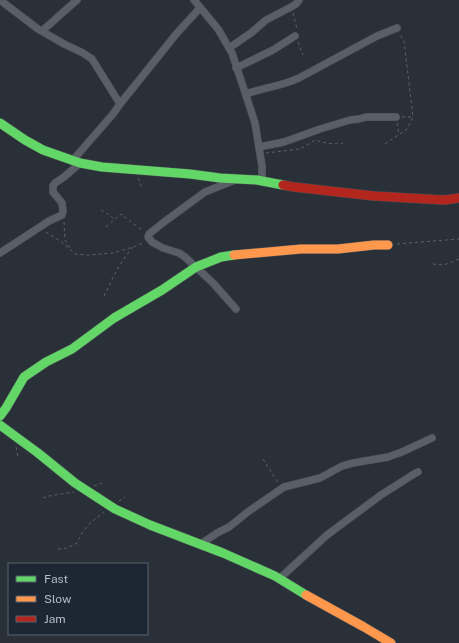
<svg xmlns="http://www.w3.org/2000/svg" width="459" height="643" viewBox="0 0 459 643" font-family="'Public Sans',sans-serif">
<rect width="100%" height="100%" fill="#2a3038"/>
<g fill="none" stroke-linecap="round" stroke-linejoin="round">
<!-- street casing -->
<g stroke="#484c53" stroke-width="8">
<g id="street">
<polyline points="0,0 38,29 64,44 83,53 92,59 120,104 113,114 73,160"/>
<polyline points="194,0 218,29 232,53 255,123 262,166 262,181"/>
<polyline points="42,31 77,0"/>
<polyline points="229,48 251,33 266,20 291,7 296,4 299,0"/>
<polyline points="236,68 273,50 295,36"/>
<path d="M246 94C263 88 282 86 299 78L377 36 397 28"/>
<polyline points="120,104 177,33 200,8"/>
<polyline points="259,147 284,142 320,129 350,120 359,119 366,117 396,117"/>
<polyline points="235,180 205,192 164,222 149,234 148,237 152,242 163,248 179,253 185,257 213,283 236,309"/>
<polyline points="0,253 49,221 62,215 63,211 62,203 53,192 53,186 55,183 64,177 80,163"/>
<polyline points="201,544 217,533 229,527 249,511 284,487 320,478 342,466 353,463 388,457 402,452 432,438"/>
<polyline points="279,579 327,535 381,495 414,474 418,472"/>
</g>
</g>
<!-- fast casing -->
<g stroke="#484c53" stroke-width="10">
<g id="fast">
<polyline points="0,123 25,140 43,150 80,163 102,167 190,174 220,178 257,180 283,185"/>
<polyline points="0,416 6,408 24,377 46,362 72,349 114,318 162,290 196,267 221,257 234,255"/>
<polyline points="0,425 38,453 75,483 115,509 150,525 223,553 275,576 306,595"/>
</g>
</g>
<!-- slow casing -->
<g stroke="#484c53" stroke-width="10">
<g id="slow">
<polyline points="234,255 301,249 338,249 374,245 388,245"/>
<polyline points="306,595 364,627 391,643"/>
</g>
</g>
<!-- jam casing -->
<g stroke="#484c53" stroke-width="10">
<polyline id="jam" points="283,185 294,187 374,196 444,200 459,198"/>
</g>
<!-- path -->
<g stroke="#5d636a" stroke-width="1" stroke-dasharray="3 3" stroke-linecap="butt">
<polyline points="293,13 297,29"/>
<polyline points="298,42 303,55"/>
<polyline points="402,117 413,117"/>
<polyline points="397,123 399,134"/>
<polyline points="385,144 407,129 413,117 409,83 404,41 400,34"/>
<path d="M266 153 300 149 315 140C324 143 333 145 343 143"/>
<polyline points="138,178 142,188"/>
<polyline points="101,210 108,214 114,219"/>
<polyline points="64,222 65,240 71,249"/>
<polyline points="106,227 121,214 143,231"/>
<polyline points="46,232 63,243 75,254 88,255 113,253 136,246 143,243"/>
<polyline points="397,244 459,239"/>
<polyline points="433,264 444,265 459,259"/>
<path d="M104 296C112 279 120 262 133 247"/>
<polyline points="16,447 18,457"/>
<polyline points="263,459 278,483"/>
<polyline points="94,486 102,483"/>
<polyline points="43,498 49,496 74,492"/>
<polyline points="119,501 125,497"/>
<polyline points="58,549 64,549 76,544 83,532 90,523 104,512"/>
</g>
<!-- street -->
<use href="#street" stroke="#5a5e66" stroke-width="7"/>
<!-- fast -->
<use href="#fast" stroke="#63d668" stroke-width="9"/>
<!-- slow -->
<use href="#slow" stroke="#ff974d" stroke-width="9"/>
<!-- jam -->
<use href="#jam" stroke="#b3261e" stroke-width="9"/>
</g>
<!-- legend -->
<rect x="8" y="563" width="140" height="72" fill="#1d2633" stroke="#59626f"/>
<rect x="16" y="576" width="20" height="6" fill="#63d668" stroke="#59626f"/>
<text x="44" y="583" font-size="12" fill="#b4bcc9">Fast</text>
<rect x="16" y="596" width="20" height="6" fill="#ff974d" stroke="#59626f"/>
<text x="44" y="603" font-size="12" fill="#b4bcc9">Slow</text>
<rect x="16" y="616" width="20" height="6" fill="#b3261e" stroke="#59626f"/>
<text x="44" y="623" font-size="12" fill="#b4bcc9">Jam</text>
</svg>
